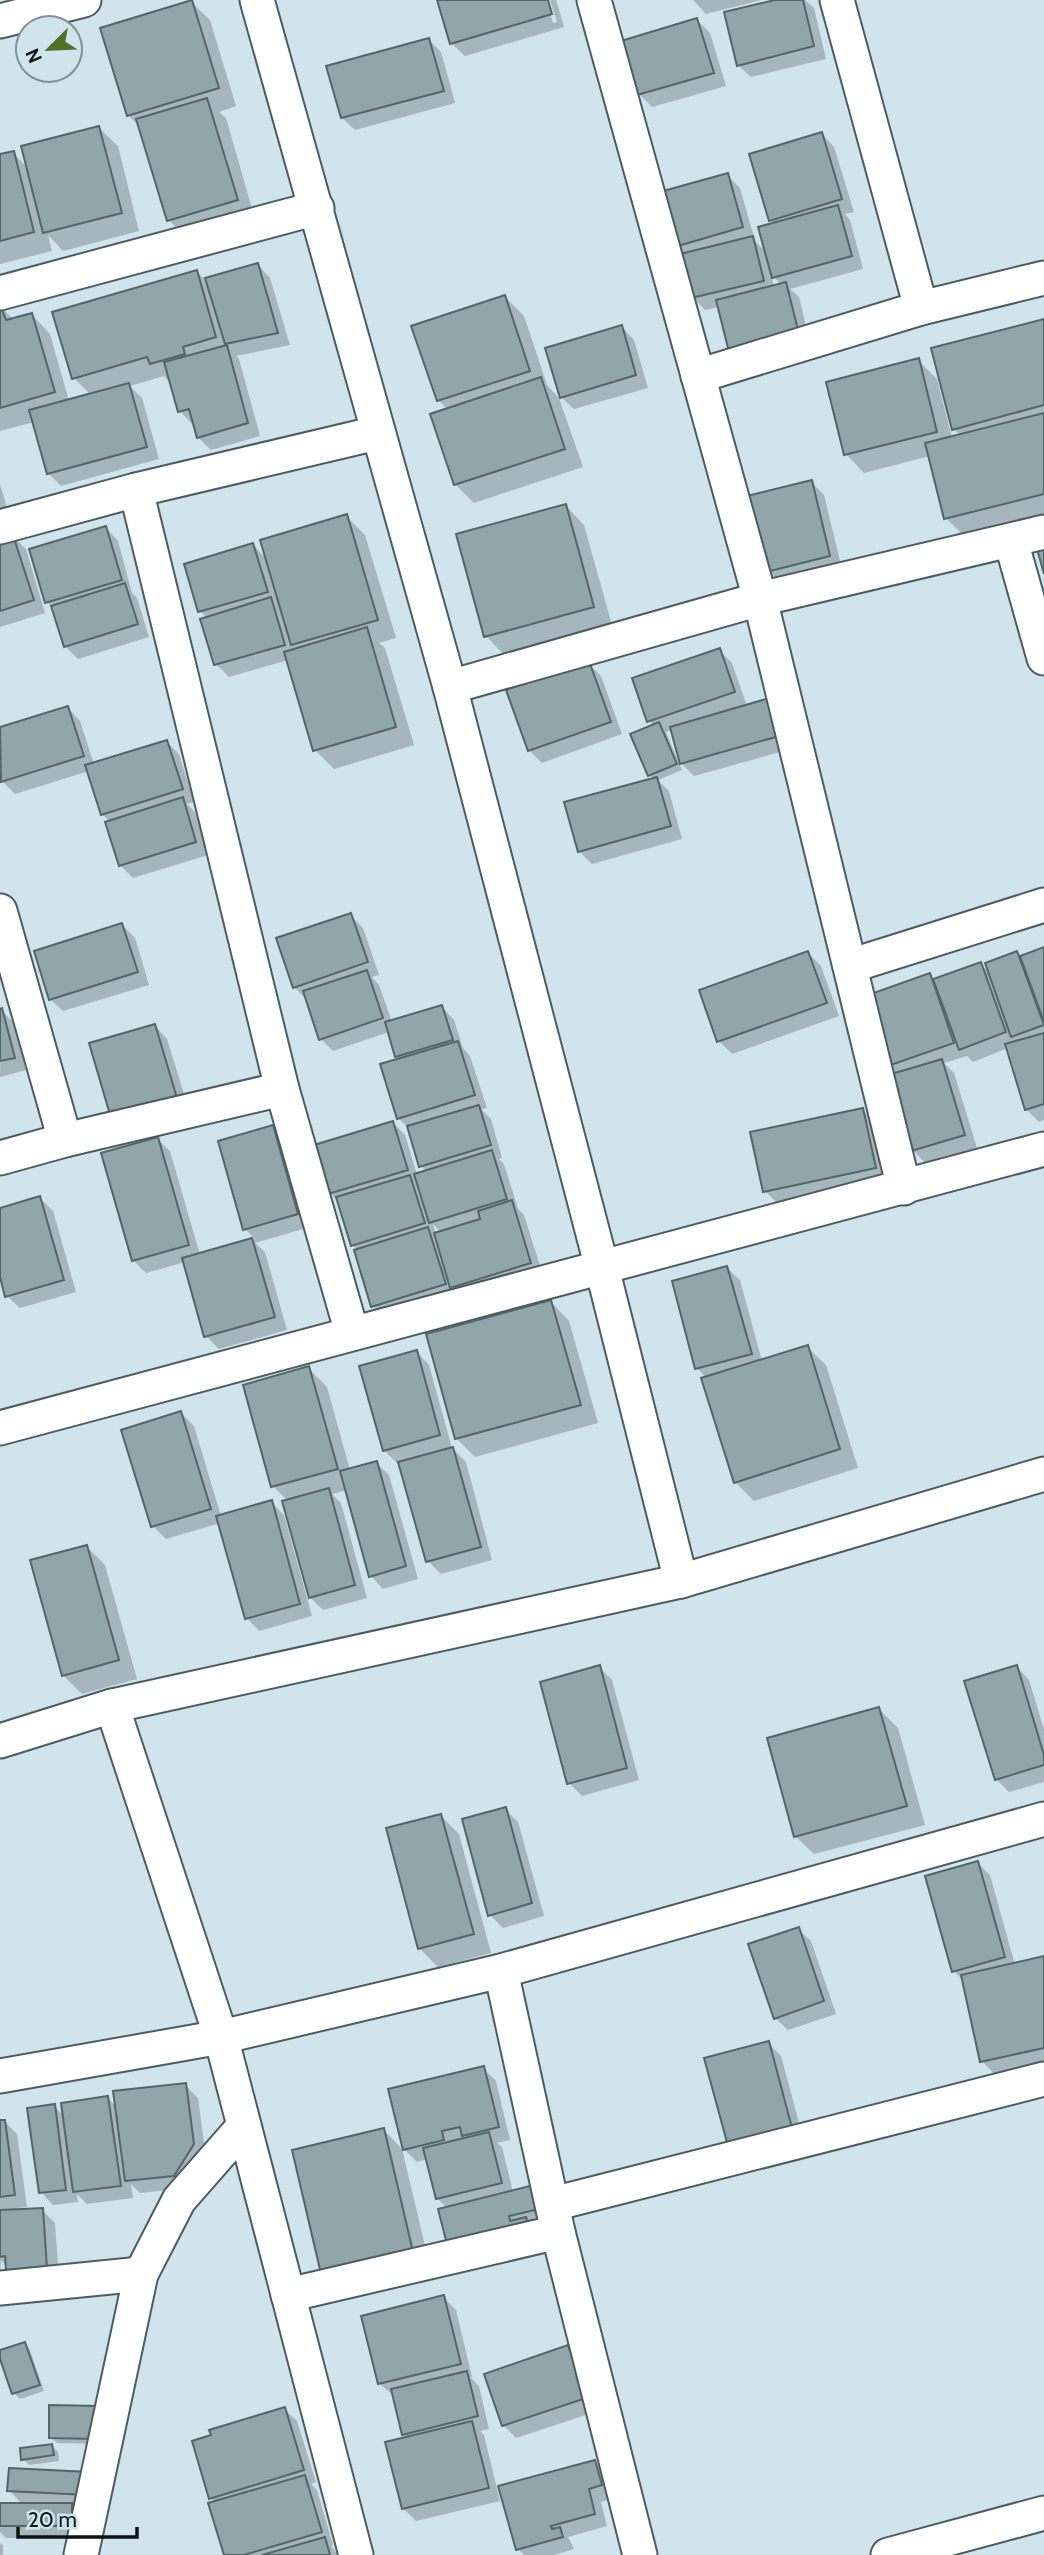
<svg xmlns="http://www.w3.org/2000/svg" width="1044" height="2555" viewBox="0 0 1044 2555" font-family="Cabin,sans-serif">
<rect width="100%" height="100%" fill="#cfe4eb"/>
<!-- shadow -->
<g fill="#0003" fill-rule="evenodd">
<polygon points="439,0 546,0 553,23 557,22 550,0 556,0 564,27 465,56 452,44"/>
<polygon points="693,0 762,0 706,14"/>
<polygon points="782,0 805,0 814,8 826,59 751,77 738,65"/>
<polygon points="191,2 210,20 236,106 219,112 226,118 255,219 187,239 169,220 141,128 128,115"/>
<polygon points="697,20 710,33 726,86 652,107 639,94"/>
<polygon points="428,39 441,52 455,103 355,130 342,118"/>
<polygon points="99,128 118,146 139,231 63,251 48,235 52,251 0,264 0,156 13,153 28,168"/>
<path d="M822 134 834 147 854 212 845 214 850 220 863 269 790 289 799 297 811 346 719 307 705 310 693 297 673 247 727 175 740 188 755 241 767 253 774 224 770 220ZM771 274 782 285 774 287Z"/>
<polygon points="258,265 270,278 290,345 236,356 239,359 260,436 211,450 198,437 195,423 192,424 180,411 170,382 164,376 130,386 142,398 159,459 61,486 48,473 34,422 0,431 0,306 14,320 32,315 50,334 69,401 91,395 74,378 197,272 205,280"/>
<polygon points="505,297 524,316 547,385 559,398 583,467 474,503 455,484 448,410 438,400"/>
<polygon points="1044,321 1044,517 965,537 946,518 930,456 864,473 846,454 918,360 937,379 952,438 961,436 954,429"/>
<polygon points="622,327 634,340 648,388 574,409 561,397"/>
<polygon points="811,482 824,495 842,569 781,584 768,571"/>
<polygon points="0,484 7,508 0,510"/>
<polygon points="566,506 584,525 612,625 504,655 486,636"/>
<polygon points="346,516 365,535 396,638 379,643 385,648 414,745 334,769 315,750 288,660 229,677 216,664 207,618 200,611 253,545 268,561"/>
<polygon points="106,528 118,541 132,593 137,598 149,637 78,659 65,646 54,609 47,602"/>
<polygon points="13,537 26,549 45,613 0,627 0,541"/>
<polygon points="719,650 732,663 747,706 802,746 694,776 681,763 672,730 666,732 682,770 658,780 669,791 682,839 592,864 579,851 654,779 649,775 654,726 649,721"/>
<polygon points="588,663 601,676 622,734 542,763 529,750"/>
<polygon points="68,708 80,721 94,764 166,741 179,754 194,802 187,804 195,812 208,855 133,878 120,865 110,822 102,814 89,771 15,794 2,781 0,773 0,729"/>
<path d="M350 915 363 928 379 975 372 977 379 985 392 1022 442 1007 454 1020 463 1048 470 1056 487 1108 481 1109 491 1119 502 1158 499 1159 504 1164 518 1209 524 1215 543 1275 386 1319 373 1306 358 1250 352 1245 339 1202 330 1193 393 1123 405 1135 417 1175 427 1172 421 1166 410 1129 398 1118 400 1060 397 1056 389 1032 333 1051 321 1039 308 1001 294 987ZM433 1224 441 1232 436 1234Z"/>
<polygon points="122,925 135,938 149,985 63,1011 50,999"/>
<polygon points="1044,949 1044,1120 1039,1122 1026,1109 1008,1048 973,1062 967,1056 944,1063 954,1073 977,1148 925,1163 913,1150 896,1074 887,1066 929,975 935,980 980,964 991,974 1017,953 1021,957"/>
<polygon points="808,953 821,966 839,1016 732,1054 719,1041"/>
<polygon points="1,1010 14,1023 26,1070 0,1077"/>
<polygon points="155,1026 167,1039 189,1110 126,1129"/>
<polygon points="862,1110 881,1128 894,1186 784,1210 765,1191"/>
<polygon points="272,1127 285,1140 310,1227 255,1243 265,1252 287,1330 219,1349 206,1336 185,1262 146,1273 133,1260 157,1139 170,1151 200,1255 255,1239 245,1229"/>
<polygon points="40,1198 53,1211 76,1292 20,1308 7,1296 0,1271 0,1210"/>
<polygon points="727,1268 740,1280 762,1361 807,1347 826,1365 858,1468 754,1501 735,1482 706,1378 697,1368"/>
<polygon points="551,1302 569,1321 598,1423 475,1457 456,1438"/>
<polygon points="417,1352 429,1365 452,1448 466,1462 492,1560 441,1574 428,1561 400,1462 397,1463 384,1450"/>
<polygon points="308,1368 327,1387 350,1470 376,1463 389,1475 418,1579 383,1589 371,1576 347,1490 332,1494 341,1503 367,1598 323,1610 310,1597 288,1501 273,1486"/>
<polygon points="181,1413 194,1426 221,1516 271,1502 284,1515 312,1616 259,1631 247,1618 220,1523 166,1539 153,1526 123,1431"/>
<polygon points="87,1547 105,1565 137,1679 82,1694 63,1675"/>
<polygon points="599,1667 612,1680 639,1780 582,1796 569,1783"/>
<polygon points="1017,1667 1029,1680 1044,1729 1044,1782 1009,1792 996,1779"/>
<polygon points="879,1709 898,1728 925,1825 814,1854 795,1836"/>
<polygon points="505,1809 518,1822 544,1916 503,1928 490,1915"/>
<polygon points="440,1815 459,1834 491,1953 438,1967 419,1948"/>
<polygon points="977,1863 990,1875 1015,1965 1044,1958 1044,2070 1000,2080 982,2061 964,1981 954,1971"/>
<polygon points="798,1929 811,1941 836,2014 788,2030 775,2018"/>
<polygon points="768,2043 781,2056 804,2141 729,2145"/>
<polygon points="483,2068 496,2081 510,2140 497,2143 502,2147 513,2192 556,2220 533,2226 447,2208 438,2199 428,2159 417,2162 404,2149"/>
<polygon points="185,2085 198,2098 206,2158 187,2188 140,2193 131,2184 133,2198 87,2204 77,2194 78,2202 53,2205 41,2192 54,2106 65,2117 108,2098 117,2108"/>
<polygon points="4,2121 17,2134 27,2207 16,2208 16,2211 42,2210 55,2223 59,2280 20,2282 1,2260 0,2278 0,2122"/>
<polygon points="384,2130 402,2149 432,2275 294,2152"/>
<polygon points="443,2297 456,2310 472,2377 470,2377 479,2386 489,2429 480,2431 484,2435 500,2501 416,2521 403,2508 408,2438 403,2434 394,2396 380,2384"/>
<polygon points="24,2343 30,2350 44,2391 20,2399 14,2393 0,2351"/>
<polygon points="568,2347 581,2360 598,2411 516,2438 503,2425"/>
<polygon points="284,2409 297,2421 316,2482 311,2484 317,2490 333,2545 331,2546 338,2555 226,2555 216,2503 211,2498"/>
<polygon points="104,2414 104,2444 57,2443 51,2437"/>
<polygon points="52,2446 58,2452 59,2461 29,2465 23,2459"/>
<polygon points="594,2461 607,2474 614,2498 601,2502 607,2526 568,2537 574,2549 554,2555 524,2555 518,2549"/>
<polygon points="88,2474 100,2507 73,2506 84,2517 84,2538 6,2538 0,2532 0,2505 23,2505 9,2490"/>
<polygon points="0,2543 3,2545 3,2555 0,2555"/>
</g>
<!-- building -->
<g fill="#90a6a8" stroke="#536769" stroke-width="2">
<polygon points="192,0 219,88 127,116 100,28"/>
<polygon points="437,0 548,0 552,14 450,44"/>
<polygon points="775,0 803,0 814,46 737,66 724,12"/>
<polygon points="697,18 714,73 637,95 621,41"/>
<polygon points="429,38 444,91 341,118 326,66"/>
<polygon points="207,98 238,200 167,221 136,119"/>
<polygon points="99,126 122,213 43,233 21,146"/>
<polygon points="822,132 842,199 769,221 749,154"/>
<polygon points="14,151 34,232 0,241 0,154"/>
<polygon points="728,173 743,227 671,248 656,193"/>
<polygon points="838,205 852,256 772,278 758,227"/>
<polygon points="753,236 764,281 691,298 680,254"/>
<polygon points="258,263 278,333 225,344 205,278"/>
<polygon points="197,270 216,337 183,347 185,354 150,364 147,357 72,379 52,312"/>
<polygon points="786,282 799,334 729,352 716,300"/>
<polygon points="505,295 530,371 437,401 411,326"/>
<polygon points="0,304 6,320 32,313 55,392 0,408"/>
<polygon points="1044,319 1044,405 952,430 931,348"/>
<polygon points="622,325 636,375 560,398 545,348"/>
<polygon points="227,345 248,423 197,438 189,409 178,412 164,362"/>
<polygon points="919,358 937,432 844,455 826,382"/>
<polygon points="541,377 565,449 454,485 430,414"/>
<polygon points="129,383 147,447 47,474 29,410"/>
<polygon points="1044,413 1044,494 944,519 925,443"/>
<polygon points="812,480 830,556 766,572 747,496"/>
<polygon points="566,504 594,607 484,637 456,534"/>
<polygon points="347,514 378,620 291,645 260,540"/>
<polygon points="106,526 122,580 45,603 29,549"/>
<polygon points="13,535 34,600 0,611 0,539"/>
<polygon points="253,543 268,592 198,612 184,564"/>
<polygon points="1044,547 1044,574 1037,549"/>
<polygon points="125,583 138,624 64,647 51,606"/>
<polygon points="271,597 285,645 214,665 200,619"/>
<polygon points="367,627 396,727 313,751 284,652"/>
<polygon points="720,648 735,692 647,722 632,678"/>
<polygon points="589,661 611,722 528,751 506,690"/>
<polygon points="780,695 790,733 680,764 670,727"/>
<polygon points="68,706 84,756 1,782 0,727"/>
<polygon points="659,722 677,764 648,776 630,734"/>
<polygon points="167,740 183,789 101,815 85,765"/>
<polygon points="657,777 671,826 578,852 564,802"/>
<polygon points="183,797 196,842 119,866 105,822"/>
<polygon points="351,913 368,962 293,988 276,938"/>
<polygon points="122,923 138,972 49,1000 34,951"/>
<polygon points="1044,947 1044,1022 1020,956"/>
<polygon points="808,951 827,1003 717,1042 699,990"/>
<polygon points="1017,951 1044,1025 1011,1037 985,963"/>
<polygon points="981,962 1006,1032 959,1050 933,979"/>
<polygon points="367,970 383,1018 319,1040 303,991"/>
<polygon points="930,973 954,1043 885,1067 862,997"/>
<polygon points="442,1005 453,1040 395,1057 385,1022"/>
<polygon points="2,1008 15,1058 0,1061 0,1009"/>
<polygon points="155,1024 177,1098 111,1118 89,1043"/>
<polygon points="1044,1033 1044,1104 1025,1110 1005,1044"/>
<polygon points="458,1041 475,1095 397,1119 380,1064"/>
<polygon points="942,1059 965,1135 911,1151 888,1075"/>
<polygon points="479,1105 491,1145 419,1167 407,1126"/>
<polygon points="863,1108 876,1168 763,1192 750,1132"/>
<polygon points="393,1121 408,1170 328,1194 314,1145"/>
<polygon points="273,1125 298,1214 243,1230 218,1141"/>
<polygon points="158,1137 189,1245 132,1261 101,1153"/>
<polygon points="492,1150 507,1199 429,1223 414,1174"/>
<polygon points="410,1175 425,1223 351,1246 336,1197"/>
<polygon points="40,1196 64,1280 5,1297 0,1277 0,1208"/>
<polygon points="512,1200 531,1263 450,1288 434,1233 480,1219 478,1211"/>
<polygon points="428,1227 446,1284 371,1307 354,1250"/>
<polygon points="252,1238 275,1317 204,1337 182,1258"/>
<polygon points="727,1266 752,1354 695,1369 672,1281"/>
<polygon points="551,1300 581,1405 455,1439 426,1334"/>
<polygon points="808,1345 840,1449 734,1483 701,1378"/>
<polygon points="417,1350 440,1435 383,1451 359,1366"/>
<polygon points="309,1366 338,1469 271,1487 243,1385"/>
<polygon points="181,1411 211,1509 151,1527 121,1430"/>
<polygon points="453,1447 481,1547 426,1562 398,1462"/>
<polygon points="377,1461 406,1566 369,1577 340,1471"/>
<polygon points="329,1488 355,1585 309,1598 282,1501"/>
<polygon points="272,1500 300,1604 245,1619 216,1516"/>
<polygon points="87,1545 119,1660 62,1676 30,1560"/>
<polygon points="600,1665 627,1768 567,1784 540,1682"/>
<polygon points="1017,1665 1044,1755 1044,1765 995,1780 964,1681"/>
<polygon points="879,1707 907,1806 794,1837 767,1738"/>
<polygon points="506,1807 532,1903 488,1916 462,1819"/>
<polygon points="441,1814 474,1934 418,1949 386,1828"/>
<polygon points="978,1861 1005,1957 952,1972 925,1876"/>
<polygon points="799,1927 824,2001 774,2019 748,1944"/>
<polygon points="1044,1956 1044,2048 980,2062 961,1975"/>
<polygon points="769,2041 792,2128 728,2146 704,2058"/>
<polygon points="484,2066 499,2127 462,2136 460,2127 442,2131 444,2140 403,2150 388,2089"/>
<polygon points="186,2083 194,2144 174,2176 125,2181 113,2091"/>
<polygon points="108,2096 121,2186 73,2192 61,2103"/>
<polygon points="55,2104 66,2190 39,2193 27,2108"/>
<polygon points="0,2120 5,2120 15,2195 0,2197"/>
<polygon points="384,2128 414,2256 322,2278 292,2150"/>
<polygon points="489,2132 502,2183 436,2199 423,2148"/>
<polygon points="538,2184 544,2208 509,2216 510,2221 526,2217 530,2232 449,2252 438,2209"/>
<polygon points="43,2208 47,2268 6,2270 5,2256 0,2257 0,2210"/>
<polygon points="444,2295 461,2364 378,2384 361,2316"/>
<polygon points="25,2342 40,2385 12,2394 0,2359 0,2350"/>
<polygon points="568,2345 586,2398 502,2426 484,2374"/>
<polygon points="467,2371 478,2416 402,2435 391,2389"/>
<polygon points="49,2405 99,2406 98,2439 49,2438"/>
<polygon points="285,2407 304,2470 209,2499 192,2441 211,2435 209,2430"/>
<polygon points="472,2421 489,2488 402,2509 385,2442"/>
<polygon points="52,2444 54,2455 21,2460 20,2448"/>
<polygon points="595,2460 602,2485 589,2489 595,2514 551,2526 552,2529 560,2527 563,2537 516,2550 498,2486"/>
<polygon points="9,2468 89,2472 87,2495 7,2491"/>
<polygon points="305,2475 322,2532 244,2555 224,2555 208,2503"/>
<rect x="0" y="2503" width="72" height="23"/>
<polygon points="325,2537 330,2555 262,2555"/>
</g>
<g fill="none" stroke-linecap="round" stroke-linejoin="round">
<!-- minor casing -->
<g stroke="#4b5d63" stroke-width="37">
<g id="minor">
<polyline points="257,0 450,687 602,1268 681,1581"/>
<polyline points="594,0 760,599 904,1188"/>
<polyline points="837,0 921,308"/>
<polyline points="0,21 84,0"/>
<polyline points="0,293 317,208"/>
<polyline points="698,376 921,308 1044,278"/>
<polyline points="136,490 282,1089 352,1333"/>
<polyline points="0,527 136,490 377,433"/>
<polyline points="1011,541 1044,658"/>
<polyline points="450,687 760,599 1044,532"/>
<polyline points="0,911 65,1140"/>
<polyline points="850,966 1044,905"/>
<polyline points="0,1158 65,1140 282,1089"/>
<polyline points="0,1428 1044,1149"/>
<polyline points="112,1706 221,2037 356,2555"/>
<polyline points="0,1741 112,1706 681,1581 1044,1474"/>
<polyline points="501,1971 558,2232 640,2555"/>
<polyline points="0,2076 221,2037 501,1971 1044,1819"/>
<polyline points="553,2204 1044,2079"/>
<polyline points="0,2288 141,2274"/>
<polyline points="288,2295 558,2232"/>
<polyline points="81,2555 141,2274 179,2200 244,2126"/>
<polyline points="888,2555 1044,2513"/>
</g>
</g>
<!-- minor -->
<use href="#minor" stroke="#fff" stroke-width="33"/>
</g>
<!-- north arrow -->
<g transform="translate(49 49) rotate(246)"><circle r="33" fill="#cfe4eb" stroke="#819095" stroke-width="2"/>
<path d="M0-5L12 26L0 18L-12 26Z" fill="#537126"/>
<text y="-10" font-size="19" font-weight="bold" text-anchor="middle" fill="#0b1315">N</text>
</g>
<!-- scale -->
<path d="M18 2527v10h119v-10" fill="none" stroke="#0b1315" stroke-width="3.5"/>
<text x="28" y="2527" font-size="21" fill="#0b1315" stroke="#cfe4eb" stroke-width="5" paint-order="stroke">20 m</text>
</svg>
